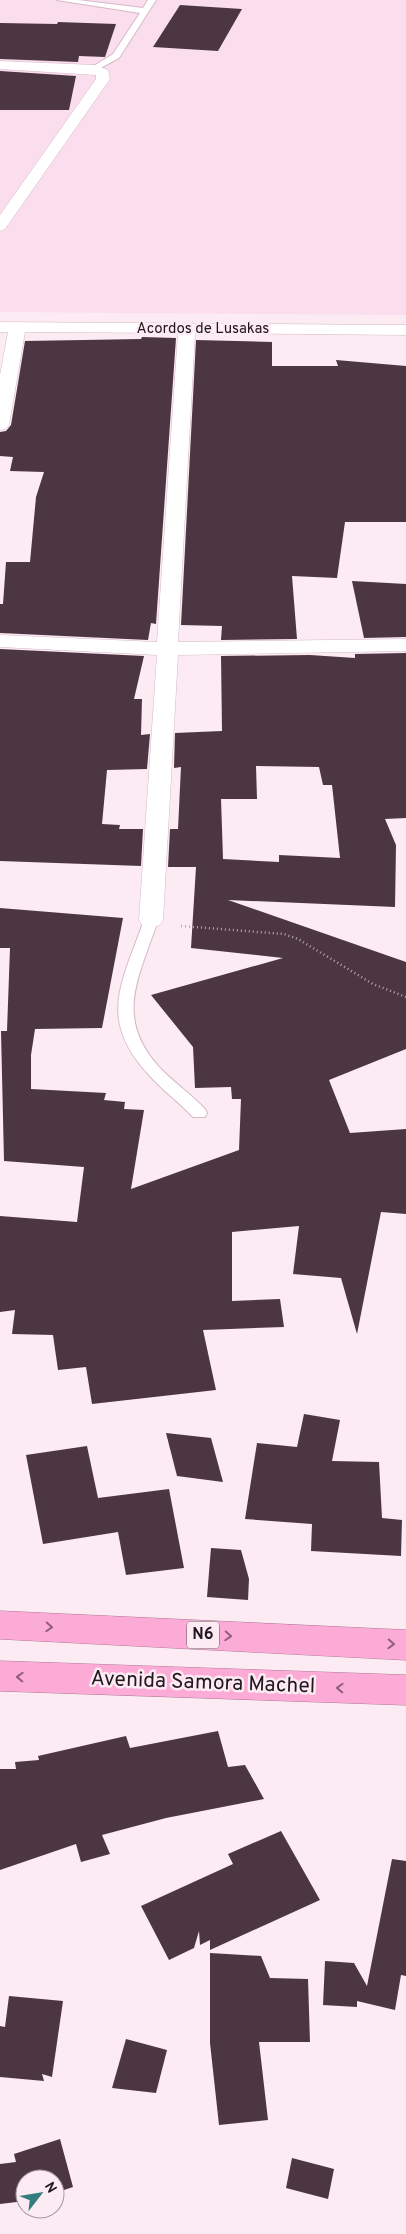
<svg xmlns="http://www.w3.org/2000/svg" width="406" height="2234" viewBox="0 0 406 2234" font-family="Overpass,sans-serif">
<rect width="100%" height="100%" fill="#fcebf3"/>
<!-- built -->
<polygon fill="#fbdeed" points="0,0 406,0 406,315 0,312"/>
<!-- building -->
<g fill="#4c3642" fill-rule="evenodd">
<polygon points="180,5 242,9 218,51 153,47"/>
<polygon points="58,22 116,24 105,57 79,56 78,62 0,59 0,23 57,24"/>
<polygon points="0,71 76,76 69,110 0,110"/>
<polygon points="142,337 176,338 156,624 151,623 148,640 0,633 0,604 3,604 6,562 30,562 36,497 44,472 10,471 13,457 0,456 0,432 6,431 11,425 25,341 141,339"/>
<polygon points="196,340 272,342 272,366 338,366 336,360 406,366 406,522 345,522 337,578 292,576 297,639 221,640 222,626 181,625"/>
<polygon points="352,581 406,584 406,637 364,638"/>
<polygon points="0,649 144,656 134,699 142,699 141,735 150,734 147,769 107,770 102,824 120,825 119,829 143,829 141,866 0,861"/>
<path d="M406 653V818L385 819 396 845 395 907 228 900 406 962V1049L329 1080 350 1133 406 1129V1214L381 1212 357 1334 341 1278 293 1274 299 1226 232 1232V1301L280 1299 284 1327 203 1330 216 1390 92 1404 86 1367 58 1370 53 1335 12 1334 15 1310 0 1312V1216L77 1222 84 1167 4 1161 1 1031H7L10 948H0V908L123 918 102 1028 35 1029 31 1055V1089L106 1093 104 1100 125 1102 124 1109 144 1110 131 1189 239 1150 241 1099H232L231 1087 195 1088 193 1047 151 995 283 958 191 948 196 867H168L170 829H178L181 767 174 768 175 733 222 731 221 656 310 655 355 658V654ZM256 766 319 767 323 785H332L340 858 279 855V862L223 859 221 799H257Z"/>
<polygon points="304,1414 340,1420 332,1461 379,1462 382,1518 402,1520 401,1556 311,1551 312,1524 245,1519 257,1443 297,1447"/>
<polygon points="166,1433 211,1438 223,1482 177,1476"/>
<polygon points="87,1446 98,1498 169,1489 184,1568 126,1575 118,1532 43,1544 26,1455"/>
<polygon points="211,1548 241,1550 249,1579 248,1600 207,1597"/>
<polygon points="218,1731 228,1767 245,1765 264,1799 166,1818 102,1835 110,1854 81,1862 76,1844 0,1870 0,1769 16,1769 15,1762 39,1760 38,1756 126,1736 130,1748"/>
<polygon points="281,1831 320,1900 210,1950 210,1940 200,1945 199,1931 194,1948 169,1960 141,1906 233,1864 228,1854"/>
<polygon points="392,1859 406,1861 406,1976 401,1975 395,2010 357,2001 357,2007 323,2005 325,1961 354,1963 367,1986"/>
<polygon points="210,1953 261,1956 270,1978 308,1979 310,2042 259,2042 268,2120 219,2125 210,2043"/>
<polygon points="9,1996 63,2001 52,2077 42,2074 44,2081 0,2077 0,2026 5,2027"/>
<polygon points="126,2039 167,2050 156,2093 112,2088"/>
<polygon points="60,2139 73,2187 55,2193 55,2179 25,2179 25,2201 0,2204 0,2164 16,2162 14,2154"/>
<polygon points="292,2158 334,2169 328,2199 286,2188"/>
</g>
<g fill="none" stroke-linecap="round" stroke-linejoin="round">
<!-- lane casing -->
<g stroke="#d5b9c7" stroke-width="2">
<g id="lane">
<polygon points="57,0 78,0 143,8 148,0 156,0 119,58 95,71 92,71 92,67 113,54 140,13"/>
<path d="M151 916 158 920C140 976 113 1016 159 1067 173 1082 191 1094 205 1109L207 1113 205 1117H193C179 1102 162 1090 149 1075 97 1019 122 983 144 920Z"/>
</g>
</g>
<!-- street casing -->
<g stroke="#d5b9c7" stroke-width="1">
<g id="street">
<polygon points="0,61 95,65 108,70 110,79 5,229 0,231 0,215 96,79 96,75 0,69"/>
<polygon points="0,322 406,325 406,335 195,333 178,642 406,639 406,651 178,655 163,920 160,925 151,928 142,925 139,920 157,655 0,647 0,635 157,642 178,333 25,332 9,425 6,429 0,430 0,375 8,332 0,332"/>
</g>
</g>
<!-- highway casing -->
<g stroke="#af7795" stroke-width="1">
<g id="highway">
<polygon points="0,1611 406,1630 406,1660 0,1639"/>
<polygon points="0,1661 406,1675 406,1705 0,1691"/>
</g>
</g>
<!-- path -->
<polyline stroke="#b6a7af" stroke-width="2.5" stroke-dasharray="1 3" stroke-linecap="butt" points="181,926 284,934 298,939 373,984 406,997"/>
<!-- lane -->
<use href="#lane" fill="#fff" fill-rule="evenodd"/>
<!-- street -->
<use href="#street" fill="#fff" fill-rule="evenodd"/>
<!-- highway -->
<use href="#highway" fill="#fcaad6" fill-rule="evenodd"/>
</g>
<!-- one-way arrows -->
<defs><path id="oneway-chevron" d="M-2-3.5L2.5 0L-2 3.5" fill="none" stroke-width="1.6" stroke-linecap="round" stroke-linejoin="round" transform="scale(1.25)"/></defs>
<g stroke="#8e607a">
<use href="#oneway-chevron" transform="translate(49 1627) rotate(3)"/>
<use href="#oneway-chevron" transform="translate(228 1636) rotate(3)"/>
<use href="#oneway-chevron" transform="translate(391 1644) rotate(3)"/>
<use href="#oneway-chevron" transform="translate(20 1677) rotate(-178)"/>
<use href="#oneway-chevron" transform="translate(340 1688) rotate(-178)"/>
</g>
<g text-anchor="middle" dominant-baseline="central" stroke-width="5" stroke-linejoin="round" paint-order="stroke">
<!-- far-street labels -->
<g font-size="15" fill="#21171d" stroke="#fcebf3">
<text x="203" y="329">Acordos de Lusakas</text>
</g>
<!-- shield labels -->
<rect fill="#fcebf3" stroke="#63575d" stroke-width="1" x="187" y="1621.5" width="32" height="27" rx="4"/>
<g font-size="16" font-weight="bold" fill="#21171d">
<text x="203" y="1635">N6</text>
</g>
<!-- near-street labels -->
<g font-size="21" fill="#21171d" stroke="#fcebf3">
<text transform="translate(203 1683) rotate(2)">Avenida Samora Machel</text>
</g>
</g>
<!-- north arrow -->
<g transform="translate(40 2194) rotate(59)"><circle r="24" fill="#fcebf3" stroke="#a4969d"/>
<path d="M0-4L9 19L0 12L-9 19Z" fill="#347d7e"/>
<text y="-8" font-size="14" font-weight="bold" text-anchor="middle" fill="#21171d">N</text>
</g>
</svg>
